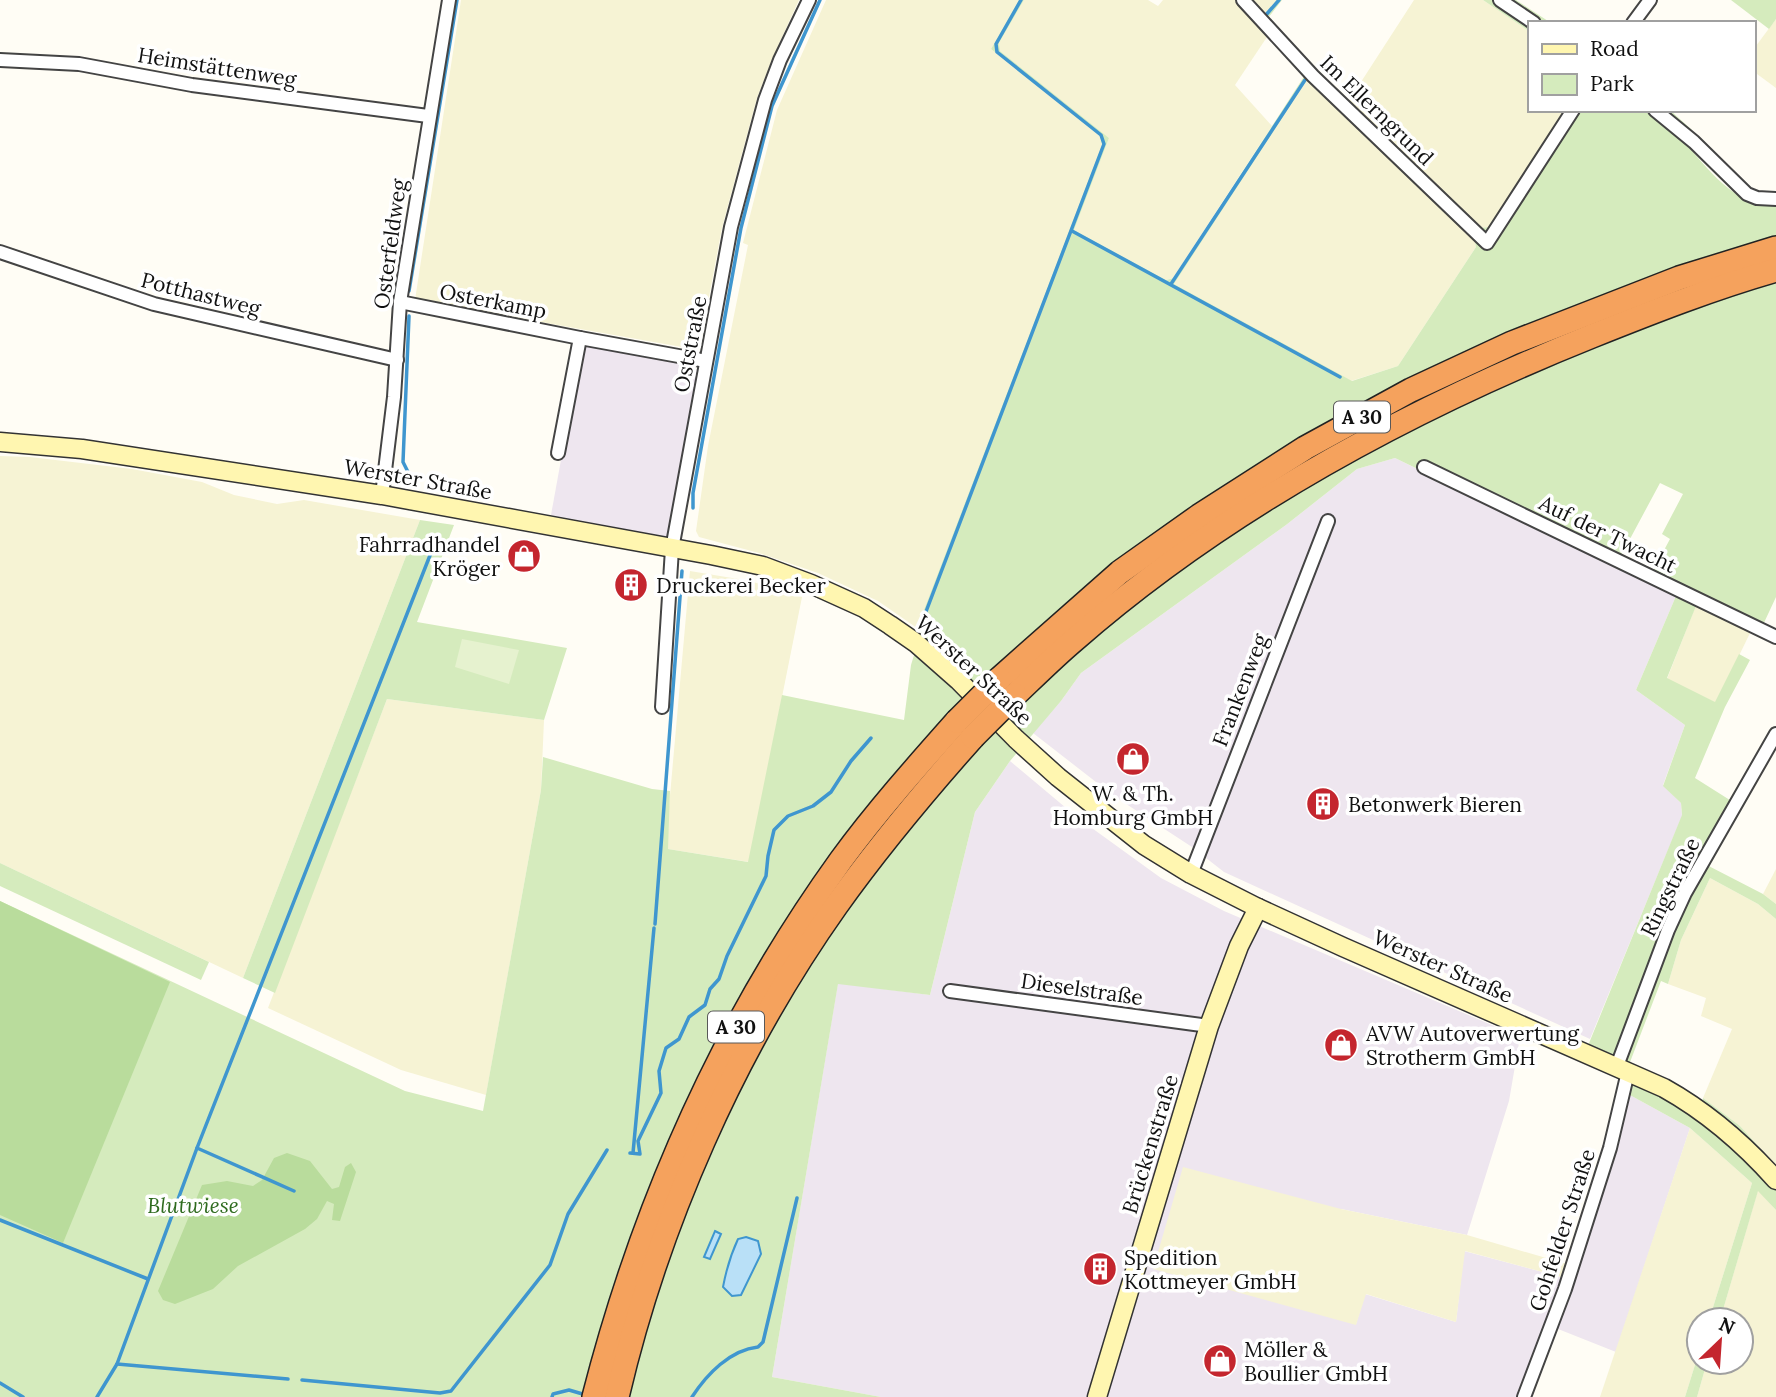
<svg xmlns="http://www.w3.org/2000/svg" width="1776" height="1397" viewBox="0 0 1776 1397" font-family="Lora,serif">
<rect width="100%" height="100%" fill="#fffdf5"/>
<!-- industrial -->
<g fill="#eee6ef">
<polygon points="582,344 687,362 698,371 668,537 551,515"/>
<polygon points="1395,458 1676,596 1636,690 1685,725 1663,785 1681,803 1682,816 1590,1039 1224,872 1192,847 1114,796 1033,733 1061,701 1081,673 1286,525 1357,469"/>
<polygon points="1010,761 1078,818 1161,878 1224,911 1520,1037 1509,1101 1467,1235 1341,1209 1356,1324 1365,1294 1456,1322 1464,1251 1565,1278 1628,1094 1690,1128 1616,1352 1553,1327 1526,1397 881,1397 772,1377 838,983 930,995 975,812"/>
</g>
<!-- farmland -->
<g fill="#f6f3d4">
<polygon points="461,0 799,0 773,57 757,98 722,228 699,350 415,300"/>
<polygon points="826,0 1019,0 991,49 1100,136 1102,145 917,628 878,601 818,573 759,553 699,537 696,531 708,446 748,245 743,243 777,110"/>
<polygon points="1024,0 1148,0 1158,6 1163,0 1239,0 1269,34 1235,85 1272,126 1173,278 1166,280 1074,230 1109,138 1000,51 999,43"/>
<polygon points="1252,0 1277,0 1265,15"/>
<polygon points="1414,0 1483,0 1529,31 1529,110 1566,110 1489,227 1480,228 1348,102"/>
<polygon points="1776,19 1776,88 1753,71 1753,50"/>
<polygon points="1308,77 1474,237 1476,247 1398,366 1351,381 1174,284"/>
<polygon points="0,456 30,457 132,469 202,482 234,495 277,504 304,500 420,520 243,978 0,863"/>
<polygon points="690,571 750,581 802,597 749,862 668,849 668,818"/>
<polygon points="1696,605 1751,631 1716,703 1667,679"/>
<polygon points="387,699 544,720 541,790 486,1095 401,1070 268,1008"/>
<polygon points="1776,869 1776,904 1763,894"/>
<polygon points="1710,878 1758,904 1776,919 1776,1166 1740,1126 1703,1098 1732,1029 1701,1016 1706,998 1668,984 1681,940"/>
<polygon points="1690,1128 1752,1183 1709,1320 1699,1320 1699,1352 1685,1397 1600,1397"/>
<polygon points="1183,1167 1341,1209 1467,1235 1570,1265 1565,1278 1465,1251 1456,1322 1366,1294 1356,1325 1153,1269"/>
<polygon points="1758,1190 1776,1210 1776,1397 1697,1397 1707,1362 1741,1362 1741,1320 1720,1320"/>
</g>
<!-- green -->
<g fill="#d5ebbd" fill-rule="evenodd">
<path d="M1019 0H1024L999 43 1000 51 1109 138 1074 230 1166 280 1174 278 1305 75 1239 0H1252L1265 15 1277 0H1282L1268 18 1315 71 1480 228 1489 227 1566 110H1670L1692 130 1683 141C1709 169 1734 207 1776 205V597L1762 627 1751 631 1696 606 1667 678 1715 702 1739 654 1750 660 1725 707 1695 778 1733 802 1699 861 1763 894 1776 904V919L1758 904 1710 878 1681 940 1668 984 1661 981 1627 1070 1585 1053 1682 815 1681 803 1663 786 1685 725 1636 690 1676 596 1647 582 1670 539 1662 534 1683 494 1660 483 1616 565 1395 458 1357 469 1286 525 1081 673 1061 701 1010 761 975 812 930 995 838 984 772 1377 881 1397H0V901L405 1091 483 1111 541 790 543 757 652 789 670 791 668 849 748 862 782 695 904 720 911 665 922 629 917 628 1102 145 1100 136 991 49ZM1308 78 1474 237 1476 247 1398 366 1352 381 1174 284Z"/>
<polygon points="1483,0 1516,0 1551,23 1529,23 1529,31"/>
<polygon points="1731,0 1776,0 1776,19 1769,29"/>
<polygon points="420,520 454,525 417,622 567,648 544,720 387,699 275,993 243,978"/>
<polygon points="0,863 209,962 201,980 0,886"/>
<polygon points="1634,1071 1702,1104 1703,1098 1740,1126 1776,1166 1776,1210 1758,1191 1720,1320 1709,1320 1752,1183 1690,1128 1628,1094"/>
<polygon points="1699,1352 1699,1362 1707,1362 1697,1397 1685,1397"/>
</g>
<!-- forest -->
<g fill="#b9dc9c">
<polygon points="0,901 170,982 63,1243 0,1215"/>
<polygon points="287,1153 310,1161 332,1189 339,1187 345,1167 351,1163 356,1172 340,1221 332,1220 334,1204 327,1201 317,1219 305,1229 238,1266 213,1289 175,1304 163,1300 158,1291 202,1185 227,1181 253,1186 262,1180 274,1158"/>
</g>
<!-- pitch -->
<polygon fill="#e6f2cf" points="462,639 519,650 509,684 455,667"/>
<!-- water -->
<g fill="#b9e0f7" stroke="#3f96cf" stroke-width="2">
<polygon points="715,1231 721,1234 710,1259 704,1257"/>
<path d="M746 1237 758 1241 761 1254 741 1295 732 1296 723 1287C726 1271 731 1254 738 1239Z"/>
</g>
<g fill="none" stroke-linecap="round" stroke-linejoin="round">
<!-- stream -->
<g stroke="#3f96cf" stroke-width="3.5">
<polyline points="1265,16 1279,0"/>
<polyline points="1072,231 1340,377"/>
<polyline points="1171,284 1305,80"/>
<polyline points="409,291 457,0"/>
<polyline points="409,316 403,462 413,482"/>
<polyline points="693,508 693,493 741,228 772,106 820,0"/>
<polyline points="919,630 1104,144 1101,135 997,52 996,44 1021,0"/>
<polyline points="655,924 682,571"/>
<polyline points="197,1148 294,1191"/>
<polyline points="630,1153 640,1154 638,1141 661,1093 659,1071 666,1048 679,1039 689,1017 705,1005 710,989 719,979 727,956 766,876 768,856 774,830 788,816 813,806 831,792 851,761 871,738"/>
<polyline points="633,1153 654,928"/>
<polyline points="0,1220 148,1279"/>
<polyline points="117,1364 288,1379"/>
<polyline points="302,1380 440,1393 451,1391 550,1265 568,1214 607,1150"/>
<polyline points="0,1383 23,1397"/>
<polyline points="97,1397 117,1364 197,1148 438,535"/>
<polyline points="552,1397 553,1394 569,1390 586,1395"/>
<path d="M692 1397C707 1374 730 1350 758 1347L763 1342 797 1198"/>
</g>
<!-- street casing -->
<g stroke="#444" stroke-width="16">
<g id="street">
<polyline points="1243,0 1313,76 1487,243 1573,110"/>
<polyline points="1500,0 1534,23"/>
<polyline points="1633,23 1650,0"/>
<polyline points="0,60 79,64 192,85 428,116"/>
<polyline points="1655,110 1694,142 1747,194 1757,198 1776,199"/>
<polyline points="0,252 154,304 397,360"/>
<polyline points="400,302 580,338 706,361"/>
<polyline points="558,453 580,338"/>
<polyline points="1424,467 1776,637"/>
<polyline points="382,495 394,397 400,302 449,0"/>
<polyline points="662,707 672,549 731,227 765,100 780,60 809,0"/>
<polyline points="1191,874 1328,521"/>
<polyline points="950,991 1209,1026"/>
<polyline points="1617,1066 1668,930 1685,893 1776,734"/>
<polyline points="1524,1397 1565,1289 1610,1148 1628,1072"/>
</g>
</g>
<!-- secondary casing -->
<g stroke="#333" stroke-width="21">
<g id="secondary">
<path d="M0 442 82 449 382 495 711 555 763 566 811 584 864 608 890 625 916 643 958 680 1016 739 1058 777 1144 845 1191 874 1258 908 1343 947 1664 1088C1707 1112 1743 1143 1776 1180"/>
<polyline points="1097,1397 1209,1026 1239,946 1258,908"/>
</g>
</g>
<!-- highway casing -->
<g stroke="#222" stroke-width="26">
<g id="highway">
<polyline points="999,679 1120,572 1199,516 1305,448 1411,390 1512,343 1679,278 1776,248"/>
<path d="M1015 695C1034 677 1053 658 1073 641 1225 508 1405 411 1592 336 1652 312 1713 288 1776 270"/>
<path d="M594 1397C644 1202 723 1024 841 860 877 811 917 766 957 721"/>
<path d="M617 1397C657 1225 734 1050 836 906 878 847 925 791 973 737"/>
</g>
</g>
<!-- street -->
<use href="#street" stroke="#fff" stroke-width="12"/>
<!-- secondary -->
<use href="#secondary" stroke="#fff6b0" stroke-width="18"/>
<!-- highway -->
<use href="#highway" stroke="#f5a25d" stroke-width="23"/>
<!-- highway-bridge casing -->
<g stroke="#222" stroke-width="26" stroke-linecap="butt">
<g id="highway-bridge">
<polyline points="957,721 999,679"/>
<polyline points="973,737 1015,695"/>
</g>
</g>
<!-- highway-bridge -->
<use href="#highway-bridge" stroke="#f5a25d" stroke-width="23"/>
</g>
<!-- icons -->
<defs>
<g id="shop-disc" transform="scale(1.75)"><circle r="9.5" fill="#c4262e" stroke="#fff"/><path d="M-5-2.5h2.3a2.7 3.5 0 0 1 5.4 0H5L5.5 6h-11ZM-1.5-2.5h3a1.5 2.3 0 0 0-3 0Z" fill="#fff"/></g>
<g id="building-disc" transform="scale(1.75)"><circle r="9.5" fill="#c4262e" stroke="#fff"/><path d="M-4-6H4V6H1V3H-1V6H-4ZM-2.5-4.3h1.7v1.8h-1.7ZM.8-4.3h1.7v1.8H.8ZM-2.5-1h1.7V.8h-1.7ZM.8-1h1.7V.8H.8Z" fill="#fff"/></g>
</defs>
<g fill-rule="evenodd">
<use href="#shop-disc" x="524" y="556"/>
<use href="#building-disc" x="631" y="585"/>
<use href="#shop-disc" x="1133" y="759"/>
<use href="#building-disc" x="1323" y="804"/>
<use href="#shop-disc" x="1341" y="1045"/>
<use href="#building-disc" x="1100" y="1269"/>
<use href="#shop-disc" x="1220" y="1361"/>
</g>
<g text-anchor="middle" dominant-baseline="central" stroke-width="7" stroke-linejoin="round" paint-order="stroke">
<!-- shield labels -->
<g fill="#fff" stroke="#585858" stroke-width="2">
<rect x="1334" y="401.5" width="56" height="31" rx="5"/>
<rect x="708" y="1011.5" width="56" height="31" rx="5"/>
</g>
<g font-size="19" font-weight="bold" fill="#111">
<text x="1362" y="417">A 30</text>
<text x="736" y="1027">A 30</text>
</g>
<!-- street labels -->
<g font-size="21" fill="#111" stroke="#fff">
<text transform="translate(217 67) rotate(9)">Heimstättenweg</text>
<text transform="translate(1377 110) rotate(44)">Im Ellerngrund</text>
<text transform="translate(390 244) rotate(-82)">Osterfeldweg</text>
<text transform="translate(201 294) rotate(14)">Potthastweg</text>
<text transform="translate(493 301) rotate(11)">Osterkamp</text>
<text transform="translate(690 344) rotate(-79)">Oststraße</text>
<text transform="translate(418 479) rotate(10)">Werster Straße</text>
<text transform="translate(1608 534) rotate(26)">Auf der Twacht</text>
<text transform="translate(974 670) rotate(43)">Werster Straße</text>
<text transform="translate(1240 690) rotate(-69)">Frankenweg</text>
<text transform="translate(1670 887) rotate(-64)">Ringstraße</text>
<text transform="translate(1443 966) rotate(24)">Werster Straße</text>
<text transform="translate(1082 989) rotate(8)">Dieselstraße</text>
<text transform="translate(1150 1144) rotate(-73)">Brückenstraße</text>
<text transform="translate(1562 1230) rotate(-72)">Gohfelder Straße</text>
</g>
<!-- poi labels -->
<g font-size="21" fill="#111" stroke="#fff" text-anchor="start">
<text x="500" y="544" text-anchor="end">Fahrradhandel<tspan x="500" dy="24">Kröger</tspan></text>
<text x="656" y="585">Druckerei Becker</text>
<text x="1133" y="793" text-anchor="middle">W. &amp; Th.<tspan x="1133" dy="24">Homburg GmbH</tspan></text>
<text x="1348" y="804">Betonwerk Bieren</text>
<text x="1366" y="1033">AVW Autoverwertung<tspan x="1366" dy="24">Strotherm GmbH</tspan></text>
<text x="1124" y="1257">Spedition<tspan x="1124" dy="24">Kottmeyer GmbH</tspan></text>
<text x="1244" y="1349">Möller &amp;<tspan x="1244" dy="24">Boullier GmbH</tspan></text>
</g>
<!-- park labels -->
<g font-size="21" font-style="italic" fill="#2f6b1f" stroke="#fff">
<text x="193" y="1205">Blutwiese</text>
</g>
</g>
<!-- legend -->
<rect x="1528" y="21" width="228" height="91" fill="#ffffff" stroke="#a0a0a0" stroke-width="2"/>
<rect x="1542" y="44" width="35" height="10" fill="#fff6b0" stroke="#a0a0a0" stroke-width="2"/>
<text x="1590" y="56" font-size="21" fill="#111111">Road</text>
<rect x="1542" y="74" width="35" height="21" fill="#d5ebbd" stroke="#a0a0a0" stroke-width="2"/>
<text x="1590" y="91" font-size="21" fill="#111111">Park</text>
<!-- north arrow -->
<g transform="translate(1720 1341) rotate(25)"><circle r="33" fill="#ffffff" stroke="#a0a0a0" stroke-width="2"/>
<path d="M0-5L12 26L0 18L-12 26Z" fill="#c4262e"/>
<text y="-10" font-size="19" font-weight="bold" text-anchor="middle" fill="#111111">N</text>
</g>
</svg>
